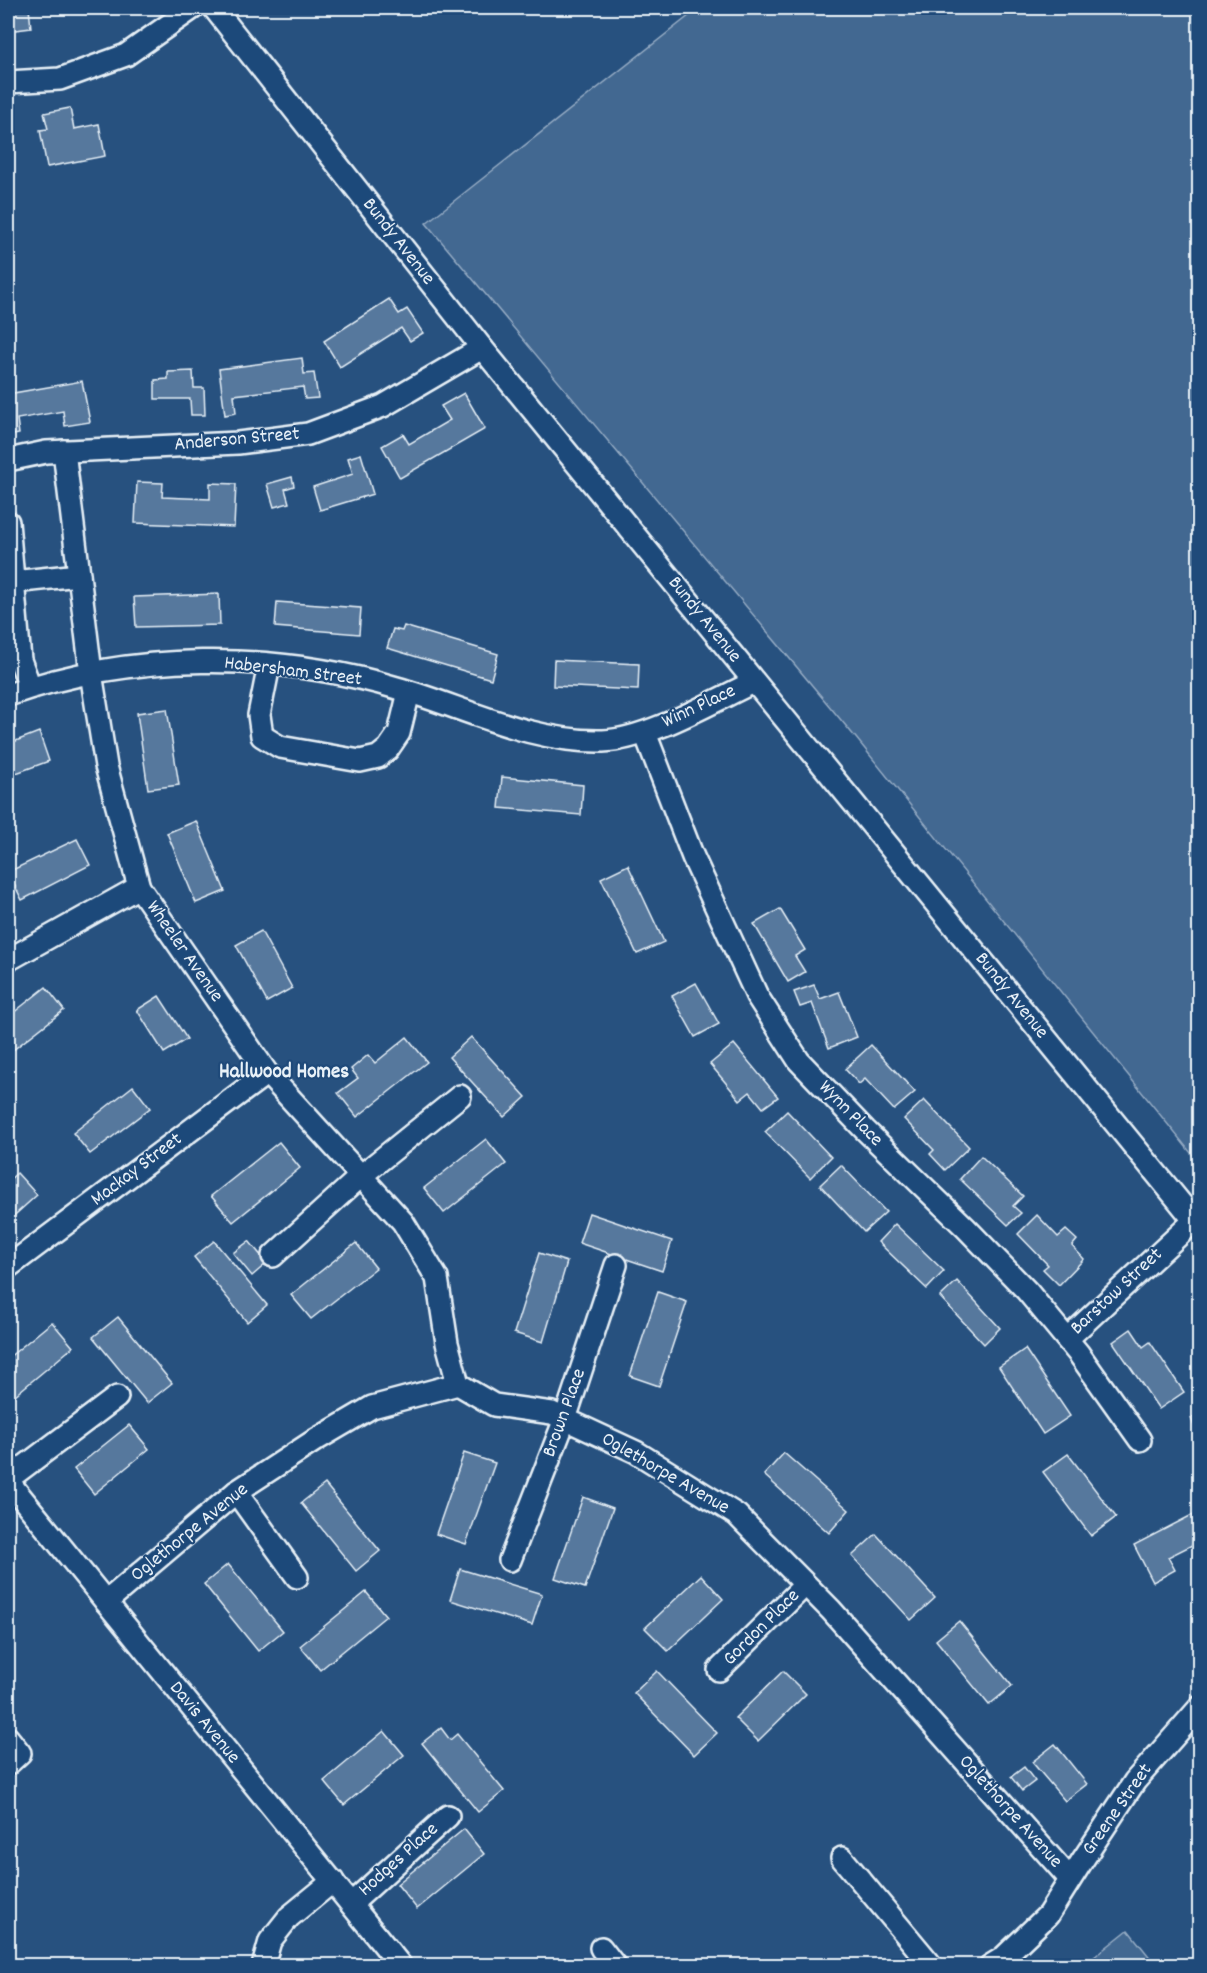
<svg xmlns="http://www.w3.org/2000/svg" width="1207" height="1973" viewBox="0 0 1207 1973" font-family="Dekko,sans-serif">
<rect width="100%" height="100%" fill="#27517f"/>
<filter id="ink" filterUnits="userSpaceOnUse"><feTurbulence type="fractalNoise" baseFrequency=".0167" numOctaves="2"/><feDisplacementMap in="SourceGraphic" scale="12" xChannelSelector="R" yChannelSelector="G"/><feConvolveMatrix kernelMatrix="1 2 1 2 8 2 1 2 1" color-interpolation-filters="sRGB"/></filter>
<g filter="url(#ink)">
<!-- green -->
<g fill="#436891" stroke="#96acc4" stroke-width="1.5">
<polygon points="699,8 1199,8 1199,1163 856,738 426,223"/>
<polygon points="1128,1930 1156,1965 1084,1965"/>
</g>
<!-- building -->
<g fill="#57789d" stroke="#e8f1f8" stroke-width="1.5">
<polygon points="8,8 29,8 31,28 8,31"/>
<polygon points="70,108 74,129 99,124 105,156 47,167 40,130 48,129 44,113"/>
<polygon points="389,299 399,314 407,309 423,333 410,341 401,328 340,367 324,341"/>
<polygon points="302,358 304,374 314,373 318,398 305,399 303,387 234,395 236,413 225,415 219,369"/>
<polygon points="193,371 194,388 204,388 205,415 191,415 190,399 155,399 155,380 168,379 168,372"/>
<polygon points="82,381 90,422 65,426 63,411 17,419 19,434 8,436 8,394"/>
<polygon points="464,393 485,429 400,478 382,446 403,434 409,444 450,420 441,406"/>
<polygon points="361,454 373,494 320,510 313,487 353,474 348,458"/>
<polygon points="292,477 294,486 285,489 289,503 274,507 267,484"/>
<polygon points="137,482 163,483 162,497 210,499 210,483 236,484 234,527 135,523"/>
<polygon points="219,594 220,625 136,627 134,597"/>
<polygon points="277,602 361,608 359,634 275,627"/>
<polygon points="404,626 498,654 491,679 387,648 393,629 402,631"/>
<polygon points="554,660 639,664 638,690 553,686"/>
<polygon points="167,709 179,785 148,789 137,713"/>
<polygon points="39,732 49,761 8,776 8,744"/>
<polygon points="502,777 583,785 581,815 499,808"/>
<polygon points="196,821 225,891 196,903 167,833"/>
<polygon points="77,839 90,865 22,900 8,872"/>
<polygon points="628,865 664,942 637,954 601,878"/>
<polygon points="780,909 805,950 795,956 805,972 788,982 754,924"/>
<polygon points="261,931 292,988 267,1002 236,945"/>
<polygon points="696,983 719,1024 695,1037 672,996"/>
<polygon points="814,985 820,999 839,992 857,1037 829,1048 812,1003 800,1007 794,992"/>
<polygon points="46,987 64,1010 8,1054 8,1017"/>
<polygon points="159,996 187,1039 164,1053 137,1010"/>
<polygon points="407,1037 427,1062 357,1117 338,1093 358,1078 351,1069 368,1055 375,1063"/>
<polygon points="471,1037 526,1097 504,1117 449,1057"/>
<polygon points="734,1044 778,1097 763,1108 750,1092 740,1100 710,1064"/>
<polygon points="871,1045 915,1092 894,1110 865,1079 859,1084 845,1069"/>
<polygon points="133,1086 150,1108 90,1154 73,1133"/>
<polygon points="924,1100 969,1147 945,1170 930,1154 934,1150 904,1119"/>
<polygon points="787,1111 831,1157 810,1178 765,1132"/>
<polygon points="486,1139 506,1164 444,1213 424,1188"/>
<polygon points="279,1142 300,1168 233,1222 211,1196"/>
<polygon points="981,1156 1023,1196 1013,1206 1021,1213 1008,1225 960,1179"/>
<polygon points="841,1165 886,1212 864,1232 820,1185"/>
<polygon points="17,1173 37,1195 8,1221 8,1181"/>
<polygon points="589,1213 672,1241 662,1271 579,1243"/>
<polygon points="1037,1215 1058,1237 1066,1230 1077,1240 1072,1246 1084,1259 1059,1285 1043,1269 1048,1265 1018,1234"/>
<polygon points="895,1224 944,1271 927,1289 878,1242"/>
<polygon points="214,1241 267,1305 247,1322 194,1257"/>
<polygon points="249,1241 267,1263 252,1276 233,1253"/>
<polygon points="356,1243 376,1268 311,1319 291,1295"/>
<polygon points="539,1253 567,1262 543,1342 514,1333"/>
<polygon points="957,1281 1000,1328 984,1344 940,1297"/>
<polygon points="658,1292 687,1302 659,1386 630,1376"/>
<polygon points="118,1317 172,1383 147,1403 93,1337"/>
<polygon points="52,1322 73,1347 8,1401 8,1358"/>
<polygon points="1131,1329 1143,1347 1150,1342 1184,1392 1159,1409 1113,1342"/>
<polygon points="1025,1349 1070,1416 1043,1434 999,1367"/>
<polygon points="1200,1415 1200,1443 1191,1418"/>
<polygon points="129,1425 149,1449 94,1494 74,1469"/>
<polygon points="464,1453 495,1463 466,1544 436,1534"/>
<polygon points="784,1453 849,1510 829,1533 764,1475"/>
<polygon points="1068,1454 1116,1517 1091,1536 1043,1472"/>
<polygon points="325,1484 380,1551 356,1571 301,1503"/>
<polygon points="583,1497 613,1508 585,1588 555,1578"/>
<polygon points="1192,1515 1200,1529 1200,1541 1168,1557 1175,1570 1153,1582 1134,1545"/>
<polygon points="876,1534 935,1598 911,1620 852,1556"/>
<polygon points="228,1564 283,1631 258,1651 204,1584"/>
<polygon points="460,1569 542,1594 532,1625 450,1600"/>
<polygon points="701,1575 723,1599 668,1651 645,1628"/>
<polygon points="366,1592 386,1616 320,1670 300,1646"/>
<polygon points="959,1621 1012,1686 989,1705 936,1640"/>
<polygon points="657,1671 717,1733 694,1755 634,1693"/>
<polygon points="783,1671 806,1694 758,1741 735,1718"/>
<polygon points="441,1728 450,1740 457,1734 504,1791 478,1812 422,1743"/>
<polygon points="384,1731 404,1755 344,1805 324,1781"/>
<polygon points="1055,1744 1087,1784 1065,1801 1032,1762"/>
<polygon points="1024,1767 1035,1781 1022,1791 1011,1777"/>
<polygon points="464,1829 484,1854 417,1909 397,1884"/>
</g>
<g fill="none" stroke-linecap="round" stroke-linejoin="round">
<!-- minor casing -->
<g stroke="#e8f1f8" stroke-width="26">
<g id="minor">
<polyline points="214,8 482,348 1200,1227"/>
<polyline points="8,82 60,79 126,55 193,8"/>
<polyline points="64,451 91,673 106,766 139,887 267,1073 403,1222 437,1278 447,1343 458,1384"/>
<polyline points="8,460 46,452 238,443 308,434 383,406 482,348"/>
<polyline points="8,522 20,660 30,687"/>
<polyline points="13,582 79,575"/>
<polyline points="269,665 259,715 262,736 280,747 360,761 378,757 388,749 399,733 409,692"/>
<path d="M8 695C131 652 272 651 397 688 464 707 531 743 603 741 647 740 713 701 754 682"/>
<polyline points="645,733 693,857 757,996 799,1061 865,1130 966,1228 1027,1291 1079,1354 1140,1440"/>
<polyline points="8,960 139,887"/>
<polyline points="273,1256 362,1175 460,1096"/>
<polyline points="8,1267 267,1073"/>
<polyline points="1067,1339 1194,1221"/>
<polyline points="8,1479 117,1397"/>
<polyline points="8,1481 401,1966"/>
<polyline points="236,1492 297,1577"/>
<polyline points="510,1560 565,1419 616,1265"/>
<polyline points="106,1602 236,1492 314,1441 372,1407 458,1384 494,1405 552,1413 636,1452 737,1515 831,1610 1070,1879"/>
<polyline points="719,1670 805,1585"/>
<polyline points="8,1738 20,1753 8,1764"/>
<polyline points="842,1858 932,1966"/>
<polyline points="351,1904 448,1816"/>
<polyline points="601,1948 615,1966"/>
<polyline points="263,1966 270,1941 289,1917 333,1881"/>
<polyline points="990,1966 1003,1958 1048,1915 1082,1861 1135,1781 1200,1707"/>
</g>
</g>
<!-- minor -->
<use href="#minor" stroke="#1f4a7a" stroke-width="21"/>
</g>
</g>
<g text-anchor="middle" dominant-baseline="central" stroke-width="4.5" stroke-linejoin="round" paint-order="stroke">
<!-- street labels -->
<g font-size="20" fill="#e8f1f8" stroke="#1f4a7a">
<text transform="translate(398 242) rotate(52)">Bundy Avenue</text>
<text transform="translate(237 440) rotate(-5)">Anderson Street</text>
<text transform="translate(704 620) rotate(51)">Bundy Avenue</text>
<text transform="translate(293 672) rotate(7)">Habersham Street</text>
<text transform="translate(699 707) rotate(-25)">Winn Place</text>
<text transform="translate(184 952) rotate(55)">Wheeler Avenue</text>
<text transform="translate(1011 996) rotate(51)">Bundy Avenue</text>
<text transform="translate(850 1114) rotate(46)">Wynn Place</text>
<text transform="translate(137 1170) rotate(-37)">Mackay Street</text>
<text transform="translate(1117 1292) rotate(-43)">Barstow Street</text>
<text transform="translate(565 1413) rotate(-70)">Brown Place</text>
<text transform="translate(665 1474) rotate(30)">Oglethorpe Avenue</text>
<text transform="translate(190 1533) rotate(-39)">Oglethorpe Avenue</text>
<text transform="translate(762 1628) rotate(-45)">Gordon Place</text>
<text transform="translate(204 1723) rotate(51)">Davis Avenue</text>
<text transform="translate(1118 1810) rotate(-55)">Greene Street</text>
<text transform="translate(1010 1812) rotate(48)">Oglethorpe Avenue</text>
<text transform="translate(399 1860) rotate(-42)">Hodges Place</text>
</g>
<!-- neighbourhood labels -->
<g font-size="21" font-weight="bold" fill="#e8f1f8" stroke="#1f4a7a">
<text x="284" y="1073">Hallwood Homes</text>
</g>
</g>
<!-- margin -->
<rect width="1207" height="1973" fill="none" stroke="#1f4a7a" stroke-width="30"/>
<rect x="15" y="15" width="1177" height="1943" fill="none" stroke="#e8f1f8" stroke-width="2" filter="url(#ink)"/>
</svg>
